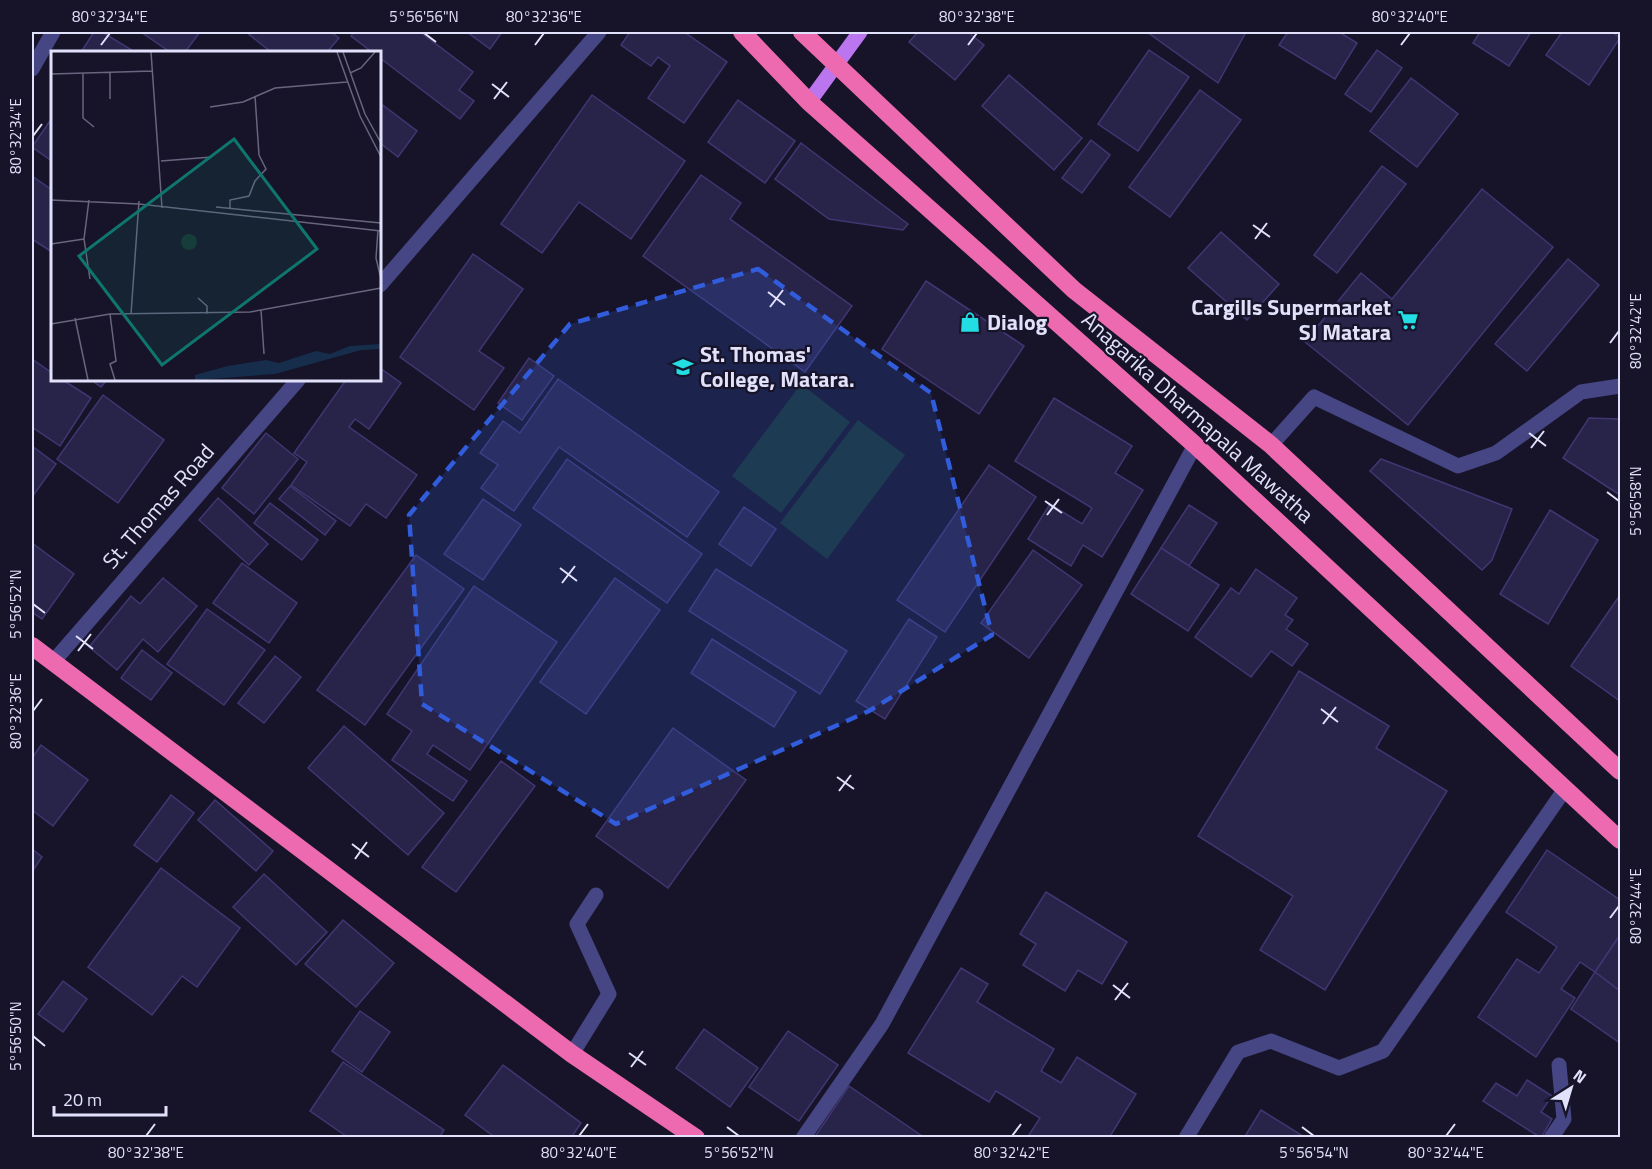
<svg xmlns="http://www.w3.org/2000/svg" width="1652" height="1169" viewBox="0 0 1652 1169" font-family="'Titillium Web',sans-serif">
<rect width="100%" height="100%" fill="#17142a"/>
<!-- green -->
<g fill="#183331">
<polygon points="801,384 850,422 781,513 732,476"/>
<polygon points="858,420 905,455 827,559 780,523"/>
</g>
<!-- building -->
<g fill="#282349" stroke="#403772" stroke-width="1.5">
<polygon points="94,32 102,32 135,52 81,52"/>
<polygon points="141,32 200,32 185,52 170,52"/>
<polygon points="246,32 331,32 339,38 327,52 271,52"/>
<polygon points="354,32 420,32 473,72 459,90 474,101 460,119 380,58 380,52 372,52 351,36"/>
<polygon points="467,32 502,32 490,49"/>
<polygon points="630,32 684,32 727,62 684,123 648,98 670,66 658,57 651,66 621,45"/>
<polygon points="918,32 968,32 984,45 955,80 909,42"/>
<polygon points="1147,32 1246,32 1218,83"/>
<polygon points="1288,32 1339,32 1357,43 1335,79 1279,45"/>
<polygon points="1480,32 1531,32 1509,66 1473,43"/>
<polygon points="1562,32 1612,32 1620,38 1589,85 1546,55"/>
<polygon points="1149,50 1189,77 1138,151 1098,124"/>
<polygon points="1377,50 1402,68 1371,112 1345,94"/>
<polygon points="1009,75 1082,138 1054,170 982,106"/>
<polygon points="1411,78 1458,114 1417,167 1370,131"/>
<polygon points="1200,90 1241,120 1170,217 1129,187"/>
<polygon points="592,95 685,161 631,239 579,202 542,253 501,224"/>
<polygon points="738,100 795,141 765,183 708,142"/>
<polygon points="380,103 417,131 398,157 380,143"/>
<polygon points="52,118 52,161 32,147"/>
<polygon points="1091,140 1110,155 1082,193 1062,178"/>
<polygon points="801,143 908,224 903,230 829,219 775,179"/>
<polygon points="1382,166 1406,184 1337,273 1314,255"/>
<polygon points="701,175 741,203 730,219 852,306 805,372 643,256"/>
<polygon points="32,176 52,190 52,252 32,239"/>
<polygon points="1482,189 1553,247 1408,425 1305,342 1361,273 1392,299"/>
<polygon points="1221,232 1279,284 1247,320 1188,268"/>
<polygon points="473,254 523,289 479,351 504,368 474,410 400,357"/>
<polygon points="1568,259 1599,285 1527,371 1495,344"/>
<polygon points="926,281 1024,346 979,414 882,349"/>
<polygon points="529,358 554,376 522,420 498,403"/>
<polygon points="32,359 52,373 52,380 63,380 91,398 60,446 32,427"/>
<polygon points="380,368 401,383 369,429 355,419 349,427 417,475 386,518 366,504 350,526 291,485 307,462 294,453 346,380 380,380"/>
<polygon points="558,379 719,492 687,537 559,447 514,511 481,488 498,465 480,453 503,421 520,433"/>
<polygon points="91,380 107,380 101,387"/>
<polygon points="103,395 164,440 118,503 57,459"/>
<polygon points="1054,398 1132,446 1115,473 1143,490 1102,557 1083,545 1071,566 1028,539 1050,504 1082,524 1092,508 1015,461"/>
<polygon points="1589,418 1620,419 1620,495 1563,458"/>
<polygon points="266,433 298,459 254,514 222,488"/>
<polygon points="32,446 56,464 32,497"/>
<polygon points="567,459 702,554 667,603 533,508"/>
<polygon points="1381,459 1512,509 1492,560 1482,570 1370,471"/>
<polygon points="989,465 1036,497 945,632 897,600"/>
<polygon points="290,486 336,521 325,535 279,499"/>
<polygon points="218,498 268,544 249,565 199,520"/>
<polygon points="483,499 521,525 483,580 444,554"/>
<polygon points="270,503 318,540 302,560 254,523"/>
<polygon points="1189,505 1217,523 1189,566 1161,548"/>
<polygon points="744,507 776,529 751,566 719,544"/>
<polygon points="1550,510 1598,540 1548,624 1500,594"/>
<polygon points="32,543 74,574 42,619 32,612"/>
<polygon points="1161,548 1219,585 1188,631 1131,594"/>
<polygon points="1033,550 1082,585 1029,658 981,623"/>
<polygon points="416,555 464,589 365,725 317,690"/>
<polygon points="242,563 297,603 269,643 213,603"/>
<polygon points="716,569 847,651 820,694 689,611"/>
<polygon points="1256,569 1297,598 1285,615 1293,620 1286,629 1308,644 1292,666 1271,651 1251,677 1195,637 1231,588 1239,594"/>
<polygon points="163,578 197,606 158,652 143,639 117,670 89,647 131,596 140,604"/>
<polygon points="615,578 660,610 586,714 540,682"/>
<polygon points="474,586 557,642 470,770 433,745 427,754 467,781 453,801 392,760 412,731 387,714"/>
<polygon points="1620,595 1620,701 1571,666"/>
<polygon points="207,609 265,650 224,705 167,664"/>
<polygon points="909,619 937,637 885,719 856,701"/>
<polygon points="712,639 796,692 774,727 691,673"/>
<polygon points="142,650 172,673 151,700 121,678"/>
<polygon points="275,656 301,677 264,723 238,703"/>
<polygon points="1299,671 1389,726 1376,748 1447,791 1325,990 1260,950 1293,896 1198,836"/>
<polygon points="344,726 444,813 408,855 308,768"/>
<polygon points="673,728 746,780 668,888 596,836"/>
<polygon points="41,745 88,780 53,826 32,810 32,758"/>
<polygon points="501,761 535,786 456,892 422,867"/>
<polygon points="171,795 194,813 157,862 134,845"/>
<polygon points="215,800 273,851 256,871 198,820"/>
<polygon points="32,849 42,857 32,872"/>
<polygon points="1547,850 1620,900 1620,935 1595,972 1580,962 1561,989 1575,998 1536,1057 1478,1017 1517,959 1539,973 1557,947 1506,912"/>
<polygon points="161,868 240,928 197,987 182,976 152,1015 88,967"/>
<polygon points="264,874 327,932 296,965 233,907"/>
<polygon points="1046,892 1127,942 1102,984 1078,970 1065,991 1023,965 1036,944 1020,934"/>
<polygon points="343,920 394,963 356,1007 305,964"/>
<polygon points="1620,935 1620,991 1595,972"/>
<polygon points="961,968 988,984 977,1002 1054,1049 1041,1071 1061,1083 1077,1057 1136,1094 1109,1138 1027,1138 1040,1118 996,1091 989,1102 908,1053"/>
<polygon points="1595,972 1620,991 1620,1043 1571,1009"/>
<polygon points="63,981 87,999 63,1032 38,1014"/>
<polygon points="360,1011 390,1032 362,1072 332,1051"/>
<polygon points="704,1029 758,1068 730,1107 676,1068"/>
<polygon points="788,1031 838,1065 799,1121 749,1087"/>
<polygon points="343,1062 444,1130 439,1138 349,1138 310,1111"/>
<polygon points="503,1065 581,1123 571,1138 496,1138 465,1115"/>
<polygon points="1527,1080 1552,1096 1541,1112 1552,1119 1541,1138 1483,1101 1496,1083 1517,1096"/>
<polygon points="849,1086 925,1138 814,1138"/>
<polygon points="1261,1110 1306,1138 1244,1138"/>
</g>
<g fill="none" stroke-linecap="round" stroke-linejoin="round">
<!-- minor -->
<g stroke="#454683" stroke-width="15">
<polyline points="32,69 53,32"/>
<polyline points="380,285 599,32"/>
<polyline points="1271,445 1314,397 1458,466 1496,453 1581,392 1620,386"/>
<polyline points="53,662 298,380"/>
<polyline points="572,1054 609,994 577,924 596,895"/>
<polyline points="803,1138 882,1024 1195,445"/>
<polyline points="1186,1138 1238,1052 1271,1041 1339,1068 1383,1051 1565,789"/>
<polyline points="1551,1138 1564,1119 1559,1065"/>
</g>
<!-- major -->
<polyline stroke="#ba75ef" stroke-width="15" points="809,102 860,32"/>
<!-- highway -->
<g stroke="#ed6ab0" stroke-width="18">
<polyline points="742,32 809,102 1195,445 1620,840"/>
<polyline points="802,32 1074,290 1271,445 1620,771"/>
<polyline points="32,646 572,1054 696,1138"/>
</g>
</g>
<!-- marked area -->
<path fill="#315ddc" fill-opacity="0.2" stroke="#315ddc" stroke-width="4.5" stroke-dasharray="12 8" stroke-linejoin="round" d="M758 269 931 393 992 635 869 711 616 824 422 704 409 515 570 324Z"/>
<!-- ticks -->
<path fill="none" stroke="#e2e1fb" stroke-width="2" d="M424 33 436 42M101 45 110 33M535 45 544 33M968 45 977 33M1401 45 1410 33M492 84 509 97M494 99 507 82M33 136 42 124M1253 225 1270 237M1255 239 1267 223M768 292 785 305M770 307 783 290M1610 343 1619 331M1529 433 1546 446M1531 448 1544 431M1607 492 1619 501M1045 501 1062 513M1047 515 1059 499M560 568 577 581M562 583 575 566M33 604 45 613M76 636 93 649M78 651 91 634M1321 709 1338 722M33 711 42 699M1323 724 1336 707M837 777 854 789M839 791 851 775M352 844 369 857M355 859 367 842M1610 918 1619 906M1113 985 1130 998M1115 1000 1128 983M33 1036 45 1046M629 1053 646 1065M631 1067 643 1051M727 1127 739 1136M1302 1127 1314 1136M146 1136 155 1124M579 1136 588 1124M1012 1136 1021 1124M1446 1136 1455 1124"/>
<!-- icons -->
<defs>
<g id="supermarket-bare" transform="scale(1.62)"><path d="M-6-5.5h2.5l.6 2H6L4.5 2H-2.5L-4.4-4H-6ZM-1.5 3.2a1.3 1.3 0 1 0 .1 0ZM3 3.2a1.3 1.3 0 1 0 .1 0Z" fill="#23dde5" stroke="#17142a" stroke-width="2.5" paint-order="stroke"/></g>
<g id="shop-bare" transform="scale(1.62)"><path d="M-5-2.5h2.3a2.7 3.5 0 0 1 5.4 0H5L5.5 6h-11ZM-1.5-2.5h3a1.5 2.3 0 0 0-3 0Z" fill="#23dde5" stroke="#17142a" stroke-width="2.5" paint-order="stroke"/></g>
<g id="school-bare" transform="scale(1.62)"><path d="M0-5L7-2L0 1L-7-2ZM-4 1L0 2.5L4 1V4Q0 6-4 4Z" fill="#23dde5" stroke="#17142a" stroke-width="2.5" paint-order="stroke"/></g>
</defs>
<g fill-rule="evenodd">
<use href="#supermarket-bare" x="1408" y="320"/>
<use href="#shop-bare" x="970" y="322"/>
<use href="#school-bare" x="683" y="367"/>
</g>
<g text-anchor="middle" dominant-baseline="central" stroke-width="4.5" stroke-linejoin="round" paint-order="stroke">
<!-- poi labels -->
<g font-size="22" font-weight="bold" fill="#e2e1fb" stroke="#17142a" text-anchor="start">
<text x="1391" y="307" text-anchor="end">Cargills Supermarket<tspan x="1391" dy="25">SJ Matara</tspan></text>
<text x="987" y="322">Dialog</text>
<text x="700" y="354">St. Thomas'<tspan x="700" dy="25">College, Matara.</tspan></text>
</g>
<!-- street labels -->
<g font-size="22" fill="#e2e1fb" stroke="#17142a">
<text transform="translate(1198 417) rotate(42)">Anagarika Dharmapala Mawatha</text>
<text transform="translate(158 506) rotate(-49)">St. Thomas Road</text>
</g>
</g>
<!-- overview -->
<g transform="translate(51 51)">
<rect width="330" height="330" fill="#17142a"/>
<path d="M130 191a8 8 0 1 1 16 0a8 8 0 1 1-16 0Z" fill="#183331"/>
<path d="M330 293V298L310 299 224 323 144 329V324L177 315 215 309 228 312 265 300 279 303 299 295Z" fill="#162e4c"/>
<path fill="none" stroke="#68667e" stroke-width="1.5" d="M100 1 111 157M286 1 309 65 330 106M292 1 314 63 330 92M299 22 310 17 324 1M0 23 102 20M32 23V67L43 76M59 48V22M159 56 192 51 224 37 296 31M110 110 161 106M0 149 88 153 330 180M38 149 33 188 39 228M165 156 330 172M179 157V149L198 145 204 130 215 118 208 104 204 45M327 179 325 207 330 228M0 193 33 188M147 247 156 255V263M210 259 213 303M59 263 65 310 59 313 64 329M80 263 88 150M24 267 37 329M0 273 59 263 199 261 330 237"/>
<path fill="#0f766e" fill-opacity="0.15" stroke="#0f766e" stroke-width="3" d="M183 88 266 198 111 314 28 205Z"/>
<rect width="330" height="330" fill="none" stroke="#e2e1fb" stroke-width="3"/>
</g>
<!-- border -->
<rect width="1652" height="1169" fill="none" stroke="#17142a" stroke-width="66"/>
<!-- north arrow -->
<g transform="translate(1571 1088) rotate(37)" stroke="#17142a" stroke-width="4.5" paint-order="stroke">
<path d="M0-4.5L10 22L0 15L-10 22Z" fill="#e2e1fb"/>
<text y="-9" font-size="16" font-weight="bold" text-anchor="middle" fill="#e2e1fb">N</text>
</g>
<!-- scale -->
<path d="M54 1106v9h112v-9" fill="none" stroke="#e2e1fb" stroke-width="3"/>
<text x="63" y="1106" font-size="18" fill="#e2e1fb" stroke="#17142a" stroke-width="4.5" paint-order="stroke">20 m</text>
<rect x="33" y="33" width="1586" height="1103" fill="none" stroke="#e2e1fb" stroke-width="2"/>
<g font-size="15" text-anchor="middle" fill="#e2e1fb">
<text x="110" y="22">80°32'34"E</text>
<text x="424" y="22">5°56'56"N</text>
<text x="544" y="22">80°32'36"E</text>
<text x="977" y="22">80°32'38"E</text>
<text x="1410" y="22">80°32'40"E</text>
<text transform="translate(16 136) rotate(-90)" y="5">80°32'34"E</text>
<text transform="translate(1636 331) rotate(-90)" y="5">80°32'42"E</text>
<text transform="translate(1636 501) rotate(-90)" y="5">5°56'58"N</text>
<text transform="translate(16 604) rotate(-90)" y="5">5°56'52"N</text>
<text transform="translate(16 711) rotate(-90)" y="5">80°32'36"E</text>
<text transform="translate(1636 906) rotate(-90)" y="5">80°32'44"E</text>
<text transform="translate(16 1036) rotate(-90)" y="5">5°56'50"N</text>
<text x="146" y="1158">80°32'38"E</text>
<text x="579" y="1158">80°32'40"E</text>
<text x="739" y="1158">5°56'52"N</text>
<text x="1012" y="1158">80°32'42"E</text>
<text x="1314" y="1158">5°56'54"N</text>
<text x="1446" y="1158">80°32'44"E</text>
</g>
</svg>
